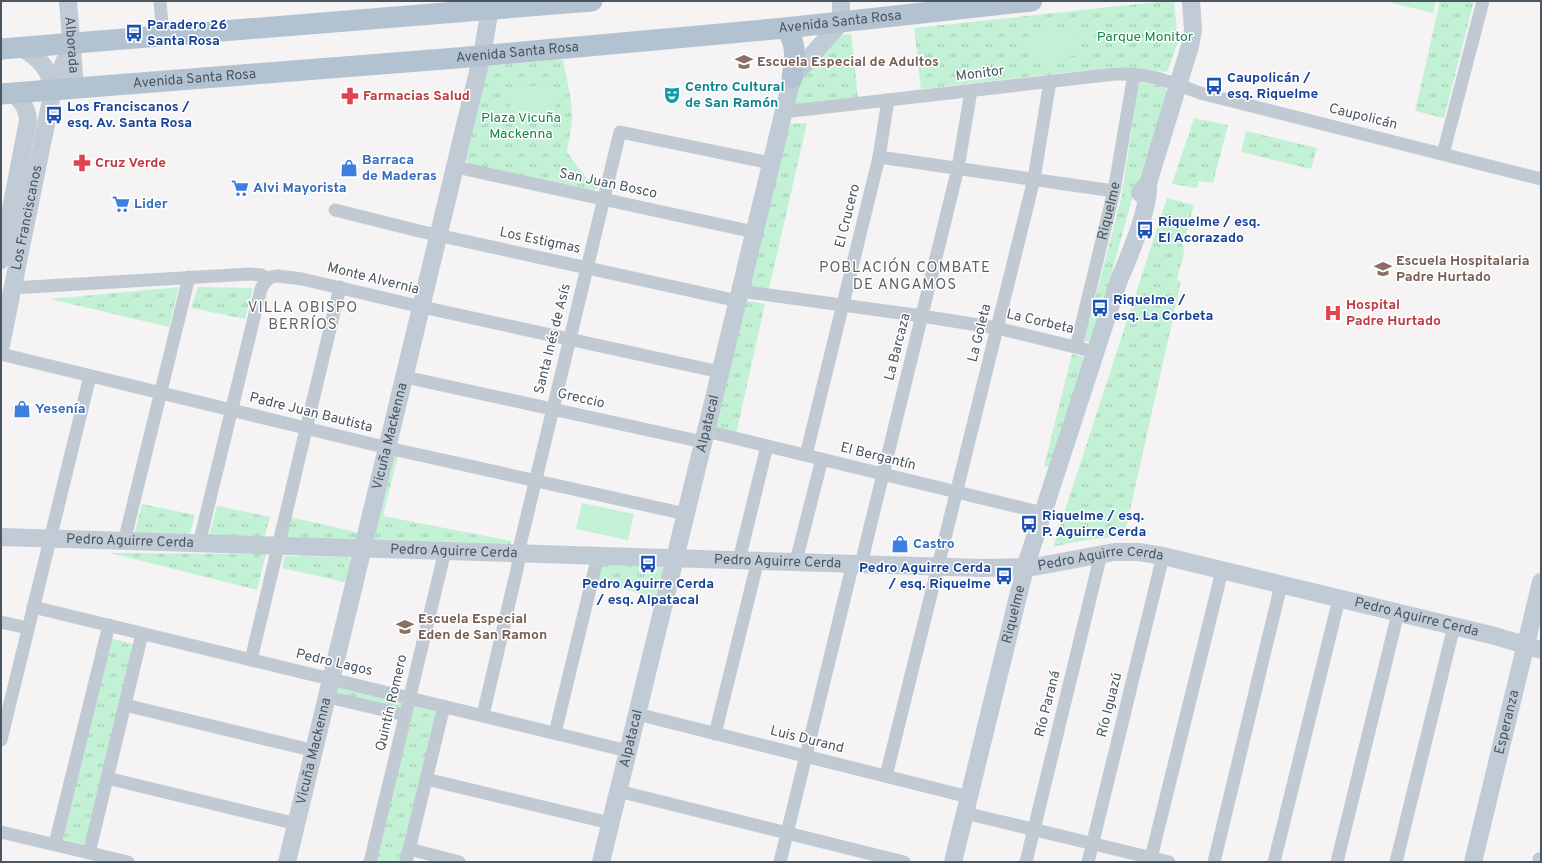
<svg xmlns="http://www.w3.org/2000/svg" width="1542" height="863" viewBox="0 0 1542 863" font-family="Overpass,sans-serif">
<defs>
<pattern id="grass-tufts" width="24" height="20" patternUnits="userSpaceOnUse"><rect width="24" height="20" fill="#c3f1d5"/><path d="M3 7l-1-3M5 7V3M7 7l1-3M15 17l-1-3M17 17v-4M19 17l1-3" fill="none" stroke="#a0c6b0"/></pattern>
</defs>
<rect width="100%" height="100%" fill="#f5f3f3"/>
<!-- grass -->
<g fill="url(#grass-tufts)">
<polygon points="1167,1 1174,1 1178,42 1167,72 1116,67 921,89 914,28"/>
<polygon points="1440,1 1474,1 1444,118 1415,111"/>
<polygon points="851,34 855,67 858,101 794,106 799,79 836,35"/>
<polygon points="552,60 563,60 571,100 572,122 567,152 587,179 601,180 597,188 594,190 473,168 466,160 488,66"/>
<polygon points="1139,82 1163,86 1167,90 1166,98 1130,206 1093,343 1084,341 1121,199"/>
<polygon points="1194,118 1228,125 1213,183 1199,181 1197,188 1172,184"/>
<polygon points="807,123 768,293 748,292 787,124"/>
<polygon points="1246,131 1317,148 1311,169 1241,152"/>
<path d="M1167 198 1194 205 1183 244 1184 253 1177 279 1181 282 1124 537C1099 537 1077 541 1053 547Z"/>
<polygon points="179,287 169,327 50,299"/>
<polygon points="198,287 253,288 245,319 191,308"/>
<polygon points="744,300 765,304 736,434 714,429"/>
<polygon points="1072,354 1088,358 1052,468 1044,466"/>
<polygon points="391,455 398,456 383,516 511,541 511,548 373,544"/>
<polygon points="142,504 195,515 189,537 134,535"/>
<polygon points="217,506 270,517 264,539 209,537"/>
<polygon points="290,517 360,533 358,543 285,542"/>
<polygon points="110,553 266,554 257,590"/>
<polygon points="285,556 349,557 353,563 348,583 282,568"/>
<polygon points="602,564 661,567 666,572 658,597 598,584"/>
<polygon points="110,638 136,645 84,845 58,838"/>
<polygon points="339,685 406,701 403,711 337,695"/>
<polygon points="413,706 438,712 401,862 374,862"/>
</g>
<!-- pitch -->
<g fill="#c3f1d5">
<polygon points="1393,1 1436,1 1433,13 1392,3"/>
<polygon points="1076,29 1079,55 1034,60 1031,34"/>
<polygon points="554,85 555,112 510,115 509,87"/>
<polygon points="582,503 634,514 628,540 576,529"/>
</g>
<g fill="none" stroke-linecap="round" stroke-linejoin="round">
<!-- street -->
<g stroke="#c1cad2" stroke-width="13">
<polyline points="160,1 163,36"/>
<path d="M783 112 1115 74C1150 73 1168 81 1200 93L1541 179"/>
<polyline points="1443,154 1483,1"/>
<polyline points="879,157 1114,191"/>
<polyline points="456,167 754,232"/>
<polyline points="335,210 419,231 738,301"/>
<polyline points="12,288 250,274 261,275 268,279"/>
<polyline points="740,291 922,316 997,328 1095,352"/>
<path id="s1" d="M1076 347 1114 191 1134 74"/>
<polyline points="1,354 388,448 686,514"/>
<polyline points="405,377 703,442"/>
<polyline points="706,431 1043,513"/>
<polyline points="806,455 879,157 888,100"/>
<polyline points="124,542 189,277"/>
<polyline points="199,544 261,289 265,282 271,277 278,276 302,279 422,307 720,372"/>
<polyline points="739,560 767,446"/>
<polyline points="796,561 822,459"/>
<polyline points="861,564 958,168 971,91"/>
<polyline points="33,607 628,751"/>
<polyline points="1,622 28,628"/>
<polyline points="251,660 340,287"/>
<polyline points="328,697 405,715"/>
<polyline points="125,705 315,751"/>
<polyline points="637,714 969,797"/>
<polyline points="483,715 518,565 518,553 620,132 771,163"/>
<polyline points="555,733 598,556"/>
<polyline points="715,734 758,560"/>
<polyline points="1,740 90,376"/>
<polyline points="886,776 1034,179 1050,81"/>
<polyline points="107,778 297,824"/>
<polyline points="426,779 610,823"/>
<polyline points="618,791 904,862"/>
<polyline points="965,813 1169,862"/>
<polyline points="1,832 128,862"/>
<polyline points="55,844 109,625"/>
<polyline points="409,849 459,862"/>
<polyline points="89,853 142,634"/>
<polyline points="1539,859 1541,860"/>
<polyline points="370,862 445,551"/>
<polyline points="406,862 444,706"/>
<polyline points="780,862 853,563"/>
<polyline points="1026,862 1101,554"/>
<polyline points="1088,862 1163,556"/>
<polyline points="1150,862 1222,571"/>
<polyline points="1214,862 1281,585"/>
<polyline points="1274,862 1339,599"/>
<polyline points="1337,862 1398,613"/>
<polyline points="1396,862 1454,626"/>
</g>
<!-- secondary -->
<g stroke="#c1cbd6" stroke-width="18">
<path id="s2" d="M68 1 75 88"/>
<path d="M22 48C39 58 50 69 53 90"/>
<polyline points="1140,193 1148,183 1190,46 1193,30 1191,1"/>
<path d="M1 260 28 121C28 109 22 101 13 93"/>
<path id="s3" d="M1 345 53 90 72 43"/>
<path id="s4" d="M1 537 982 568 1034 567 1114 552H1139L1163 556 1495 636 1541 650"/>
<path id="s5" d="M287 862 482 55 490 9V1"/>
<path id="s6" d="M601 862 792 78 841 22V1"/>
<path id="s7" d="M953 862 1025 568 1119 280C1129 257 1150 207 1148 183"/>
<path id="s8" d="M1473 862 1541 582"/>
</g>
<!-- primary -->
<g stroke="#b3c2d1" stroke-width="21">
<path d="M785 28C798 44 795 59 792 78"/>
<polyline points="1,49 592,1"/>
<path id="s9" d="M1 94 457 58 785 28 1032 1"/>
</g>
</g>
<!-- icons -->
<defs>
<g id="bus-bare" transform="scale(1.38)"><path d="M-5-6H5V4H4V6H2V4H-2V6H-4V4H-5ZM-3.5-4V0h7V-4ZM-3.5 1.2v1.5H-2V1.2ZM2 1.2v1.5H3.5V1.2Z" fill="#1a4fb4" stroke="#fff" stroke-width="2.5" paint-order="stroke"/></g>
<g id="school-bare" transform="scale(1.38)"><path d="M0-5L7-2L0 1L-7-2ZM-4 1L0 2.5L4 1V4Q0 6-4 4Z" fill="#8d6e63" stroke="#fff" stroke-width="2.5" paint-order="stroke"/></g>
<g id="theatre-bare" transform="scale(1.38)"><path d="M-5-5.5Q0-4 5-5.5V0Q5 5 0 6Q-5 5-5 0ZM-3.3-2.5H-1v1.5H-3.3ZM1-2.5H3.3v1.5H1ZM-2.8 1Q0 5.5 2.8 1Z" fill="#0f9aa8" stroke="#fff" stroke-width="2.5" paint-order="stroke"/></g>
<g id="pharmacy-bare" transform="scale(1.38)"><path d="M-2-6h4v4h4v4h-4v4h-4v-4h-4v-4h4Z" fill="#e0444e" stroke="#fff" stroke-width="2.5" paint-order="stroke"/></g>
<g id="shop-bare" transform="scale(1.38)"><path d="M-5-2.5h2.3a2.7 3.5 0 0 1 5.4 0H5L5.5 6h-11ZM-1.5-2.5h3a1.5 2.3 0 0 0-3 0Z" fill="#3f7fe0" stroke="#fff" stroke-width="2.5" paint-order="stroke"/></g>
<g id="supermarket-bare" transform="scale(1.38)"><path d="M-6-5.5h2.5l.6 2H6L4.5 2H-2.5L-4.4-4H-6ZM-1.5 3.2a1.3 1.3 0 1 0 .1 0ZM3 3.2a1.3 1.3 0 1 0 .1 0Z" fill="#3f7fe0" stroke="#fff" stroke-width="2.5" paint-order="stroke"/></g>
<g id="hospital-bare" transform="scale(1.38)"><path d="M-5-5h3v3.5h4V-5h3V5h-3V1.5h-4V5h-3Z" fill="#e0444e" stroke="#fff" stroke-width="2.5" paint-order="stroke"/></g>
</defs>
<g fill-rule="evenodd">
<use href="#bus-bare" x="134" y="33"/>
<use href="#school-bare" x="744" y="62"/>
<use href="#bus-bare" x="1214" y="86"/>
<use href="#theatre-bare" x="672" y="95"/>
<use href="#pharmacy-bare" x="350" y="96"/>
<use href="#bus-bare" x="54" y="115"/>
<use href="#pharmacy-bare" x="82" y="163"/>
<use href="#shop-bare" x="349" y="168"/>
<use href="#supermarket-bare" x="240" y="188"/>
<use href="#supermarket-bare" x="121" y="204"/>
<use href="#bus-bare" x="1145" y="230"/>
<use href="#school-bare" x="1383" y="269"/>
<use href="#bus-bare" x="1100" y="308"/>
<use href="#hospital-bare" x="1333" y="313"/>
<use href="#shop-bare" x="22" y="409"/>
<use href="#bus-bare" x="1029" y="524"/>
<use href="#shop-bare" x="900" y="544"/>
<use href="#bus-bare" x="648" y="564"/>
<use href="#bus-bare" x="1004" y="576"/>
<use href="#school-bare" x="405" y="627"/>
</g>
<g text-anchor="middle" dominant-baseline="central" stroke-width="3" stroke-linejoin="round" paint-order="stroke">
<!-- street labels -->
<g font-size="14" fill="#4a5661" stroke="#fff">
<text stroke="none"><textPath href="#s9" startOffset="842">Avenida Santa Rosa</textPath></text>
<text stroke="none"><textPath href="#s2" startOffset="44">Alborada</textPath></text>
<text stroke="none"><textPath href="#s9" startOffset="518">Avenida Santa Rosa</textPath></text>
<text transform="translate(980 74) rotate(-7)">Monitor</text>
<text stroke="none"><textPath href="#s9" startOffset="194">Avenida Santa Rosa</textPath></text>
<text transform="translate(1363 117) rotate(14)">Caupolicán</text>
<text transform="translate(608 184) rotate(12)">San Juan Bosco</text>
<text stroke="none"><textPath href="#s1" startOffset="140">Riquelme</textPath></text>
<text transform="translate(848 216) rotate(-76)">El Crucero</text>
<text stroke="none"><textPath href="#s3" startOffset="130">Los Franciscanos</textPath></text>
<text transform="translate(540 241) rotate(12)">Los Estigmas</text>
<text transform="translate(373 279) rotate(14)">Monte Alvernia</text>
<text transform="translate(1040 322) rotate(13)">La Corbeta</text>
<text transform="translate(980 333) rotate(-76)">La Goleta</text>
<text transform="translate(553 339) rotate(-76)">Santa Inés de Asís</text>
<text transform="translate(898 347) rotate(-76)">La Barcaza</text>
<text transform="translate(581 399) rotate(13)">Greccio</text>
<text transform="translate(311 413) rotate(14)">Padre Juan Bautista</text>
<text stroke="none"><textPath href="#s6" startOffset="451">Alpatacal</textPath></text>
<text stroke="none"><textPath href="#s5" startOffset="438">Vicuña Mackenna</textPath></text>
<text transform="translate(878 457) rotate(14)">El Bergantín</text>
<text stroke="none"><textPath href="#s4" startOffset="129">Pedro Aguirre Cerda</textPath></text>
<text stroke="none"><textPath href="#s4" startOffset="453">Pedro Aguirre Cerda</textPath></text>
<text stroke="none"><textPath href="#s4" startOffset="777">Pedro Aguirre Cerda</textPath></text>
<text stroke="none"><textPath href="#s4" startOffset="1101">Pedro Aguirre Cerda</textPath></text>
<text stroke="none"><textPath href="#s7" startOffset="255">Riquelme</textPath></text>
<text stroke="none"><textPath href="#s4" startOffset="1425">Pedro Aguirre Cerda</textPath></text>
<text transform="translate(334 663) rotate(13)">Pedro Lagos</text>
<text transform="translate(392 703) rotate(-77)">Quintín Romero</text>
<text transform="translate(1048 704) rotate(-76)">Río Paraná</text>
<text transform="translate(1110 705) rotate(-76)">Río Iguazú</text>
<text stroke="none"><textPath href="#s8" startOffset="144">Esperanza</textPath></text>
<text stroke="none"><textPath href="#s6" startOffset="127">Alpatacal</textPath></text>
<text transform="translate(807 740) rotate(14)">Luis Durand</text>
<text stroke="none"><textPath href="#s5" startOffset="114">Vicuña Mackenna</textPath></text>
</g>
<!-- transit labels -->
<g font-size="14" font-weight="bold" fill="#164399" stroke="#fff" text-anchor="start">
<text x="147" y="25">Paradero 26<tspan x="147" dy="16">Santa Rosa</tspan></text>
<text x="1227" y="78">Caupolicán /<tspan x="1227" dy="16">esq. Riquelme</tspan></text>
<text x="67" y="107">Los Franciscanos /<tspan x="67" dy="16">esq. Av. Santa Rosa</tspan></text>
<text x="1158" y="222">Riquelme / esq.<tspan x="1158" dy="16">El Acorazado</tspan></text>
<text x="1113" y="300">Riquelme /<tspan x="1113" dy="16">esq. La Corbeta</tspan></text>
<text x="1042" y="516">Riquelme / esq.<tspan x="1042" dy="16">P. Aguirre Cerda</tspan></text>
<text x="991" y="568" text-anchor="end">Pedro Aguirre Cerda<tspan x="991" dy="16">/ esq. Riquelme</tspan></text>
<text x="648" y="584" text-anchor="middle">Pedro Aguirre Cerda<tspan x="648" dy="16">/ esq. Alpatacal</tspan></text>
</g>
<!-- park labels -->
<g font-size="14" fill="#17864f" stroke="#fff">
<text x="1145" y="37">Parque Monitor</text>
<text x="521" y="118">Plaza Vicuña<tspan x="521" dy="16">Mackenna</tspan></text>
</g>
<!-- education labels -->
<g font-size="14" font-weight="bold" fill="#785e54" stroke="#fff" text-anchor="start">
<text x="757" y="62">Escuela Especial de Adultos</text>
<text x="1396" y="261">Escuela Hospitalaria<tspan x="1396" dy="16">Padre Hurtado</tspan></text>
<text x="418" y="619">Escuela Especial<tspan x="418" dy="16">Eden de San Ramon</tspan></text>
</g>
<!-- culture labels -->
<g font-size="14" font-weight="bold" fill="#0d838f" stroke="#fff" text-anchor="start">
<text x="685" y="87">Centro Cultural<tspan x="685" dy="16">de San Ramón</tspan></text>
</g>
<!-- health labels -->
<g font-size="14" font-weight="bold" fill="#be3a42" stroke="#fff" text-anchor="start">
<text x="363" y="96">Farmacias Salud</text>
<text x="95" y="163">Cruz Verde</text>
<text x="1346" y="305">Hospital<tspan x="1346" dy="16">Padre Hurtado</tspan></text>
</g>
<!-- shop labels -->
<g font-size="14" font-weight="bold" fill="#366cbe" stroke="#fff" text-anchor="start">
<text x="362" y="160">Barraca<tspan x="362" dy="16">de Maderas</tspan></text>
<text x="253" y="188">Alvi Mayorista</text>
<text x="134" y="204">Lider</text>
<text x="35" y="409">Yesenía</text>
<text x="913" y="544">Castro</text>
</g>
<!-- neighbourhood labels -->
<g font-size="15" letter-spacing="1" fill="#5f6368" stroke="#fff">
<text x="905" y="268">POBLACIÓN COMBATE<tspan x="905" dy="17">DE ANGAMOS</tspan></text>
<text x="303" y="308">VILLA OBISPO<tspan x="303" dy="17">BERRÍOS</tspan></text>
</g>
</g>
<!-- border -->
<rect width="1542" height="863" fill="none" stroke="#4a5661" stroke-width="4"/>
</svg>
